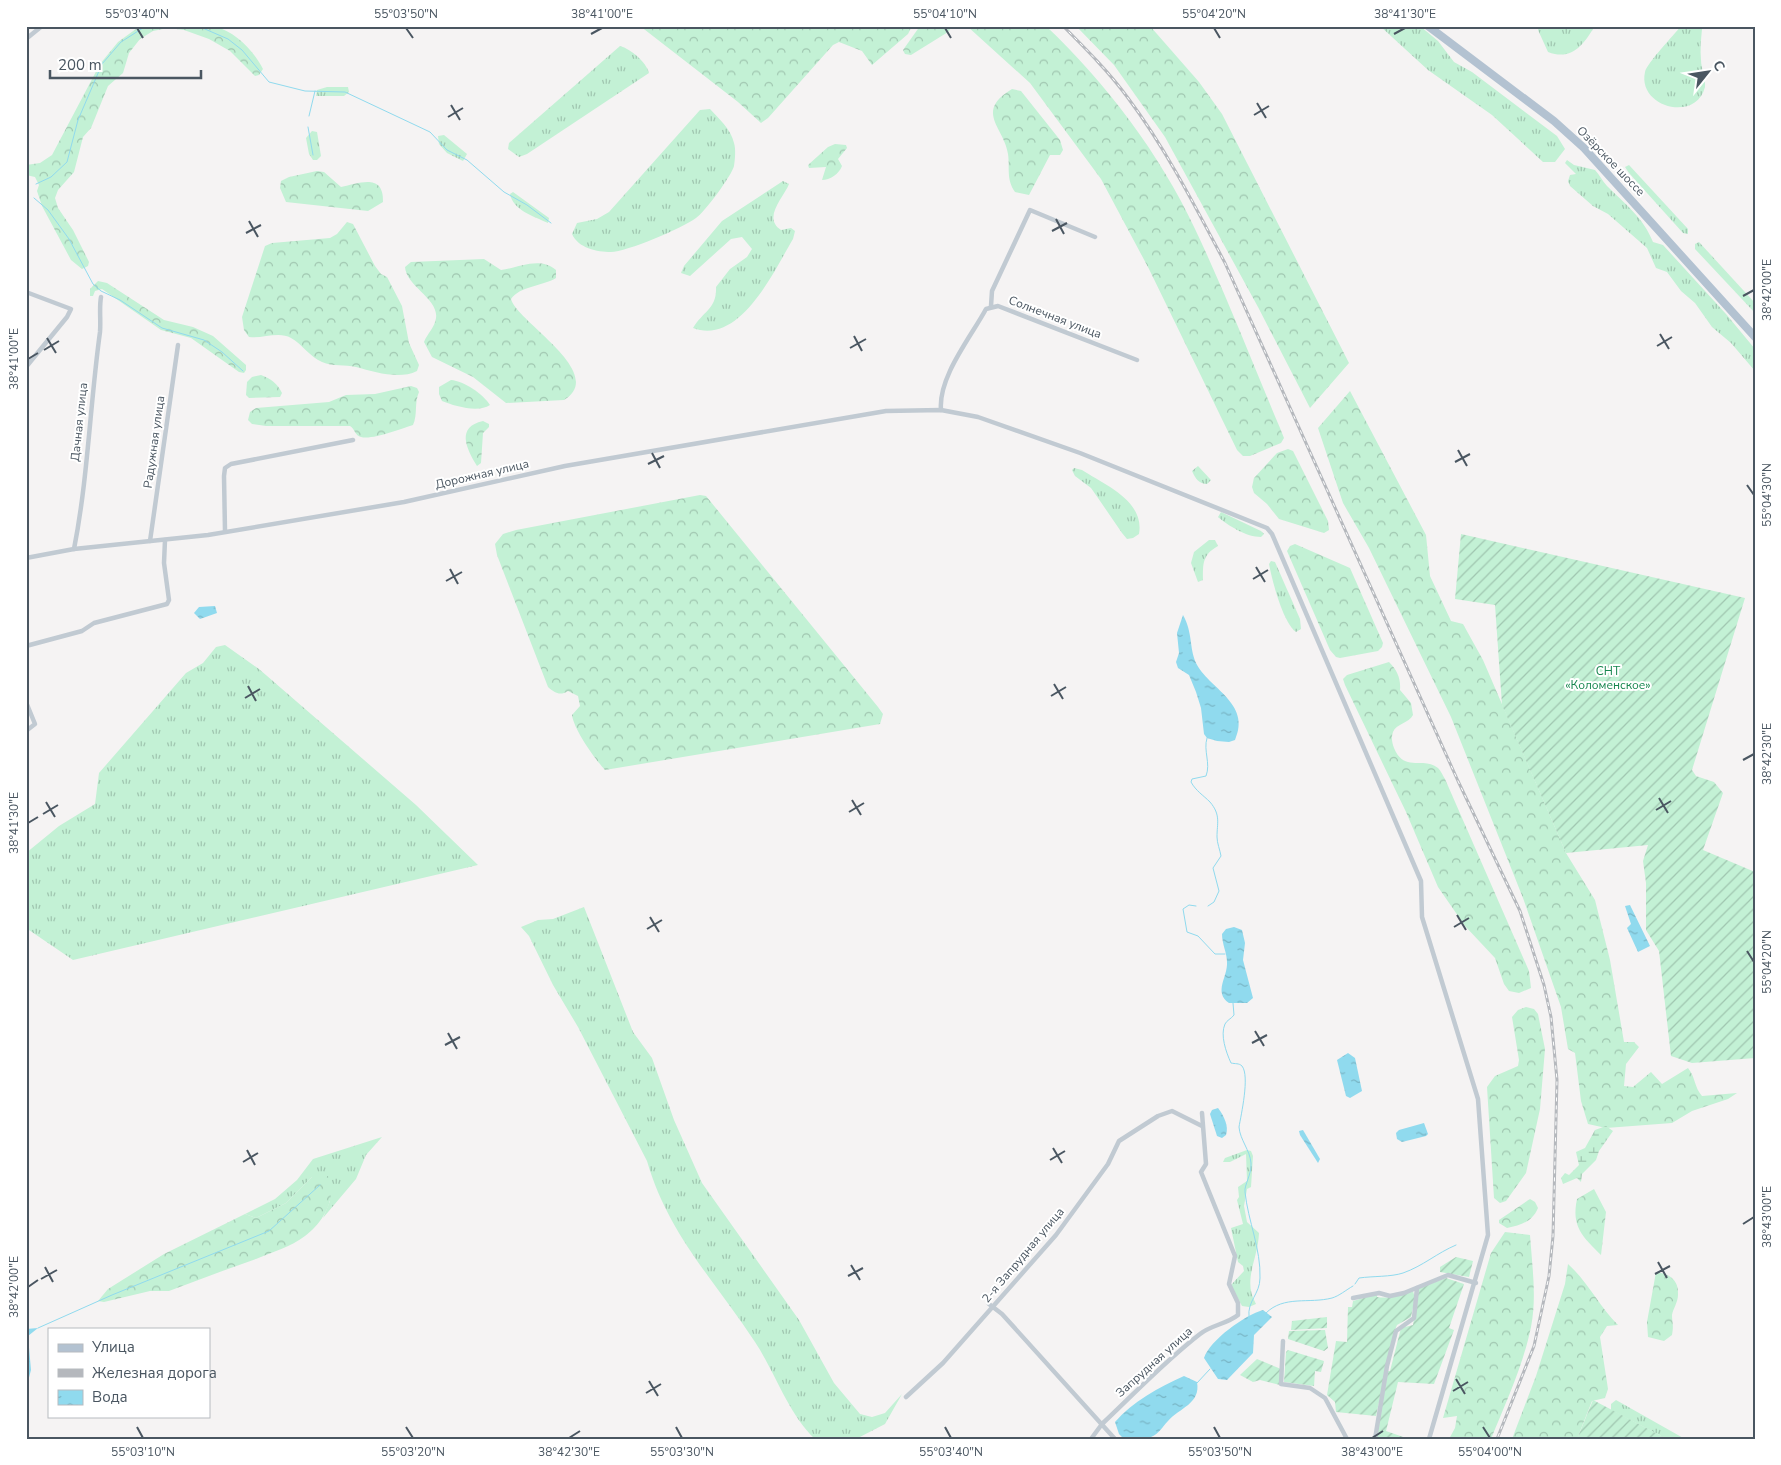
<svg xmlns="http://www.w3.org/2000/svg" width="1781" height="1465" viewBox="0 0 1781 1465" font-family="'Nunito Sans',sans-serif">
<defs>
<pattern id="grass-tufts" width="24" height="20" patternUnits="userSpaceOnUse" patternTransform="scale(1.25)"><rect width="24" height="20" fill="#c3f1d5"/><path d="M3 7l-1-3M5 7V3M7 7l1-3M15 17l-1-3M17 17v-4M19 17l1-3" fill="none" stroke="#a0c6b0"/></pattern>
<pattern id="forest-crowns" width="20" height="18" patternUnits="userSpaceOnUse" patternTransform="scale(1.25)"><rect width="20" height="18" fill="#c3f1d5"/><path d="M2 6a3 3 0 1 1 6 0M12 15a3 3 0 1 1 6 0" fill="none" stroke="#a0c6b0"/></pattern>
<pattern id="wetland-marsh" width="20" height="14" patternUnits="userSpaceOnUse" patternTransform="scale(1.25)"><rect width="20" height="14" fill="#c3f1d5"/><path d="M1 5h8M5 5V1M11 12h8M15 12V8" fill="none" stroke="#a0c6b0"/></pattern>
<pattern id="garden-furrows" width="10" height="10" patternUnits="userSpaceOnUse" patternTransform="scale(1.25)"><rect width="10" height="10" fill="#c3f1d5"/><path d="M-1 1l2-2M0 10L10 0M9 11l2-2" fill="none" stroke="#a0c6b0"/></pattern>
<pattern id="water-ripples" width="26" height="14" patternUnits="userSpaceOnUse" patternTransform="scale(1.25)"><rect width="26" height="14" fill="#90daee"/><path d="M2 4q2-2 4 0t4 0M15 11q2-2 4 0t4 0" fill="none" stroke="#78b4c4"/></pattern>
</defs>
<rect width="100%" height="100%" fill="#f5f3f3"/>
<!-- grass -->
<g fill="url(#grass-tufts)">
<polygon points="1380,26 1420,26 1438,41 1454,62 1472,72 1557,136 1565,149 1555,162 1543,162 1492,115 1428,70"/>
<path d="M1539 26H1595C1583 45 1572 61 1548 52L1538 30Z"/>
<path d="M1681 26H1699L1702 29C1701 39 1700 50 1701 60 1701 68 1706 79 1705 87 1696 123 1637 107 1645 72 1647 63 1674 35 1681 26Z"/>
<path d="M620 46C631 49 646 62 649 73L527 154 519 157 508 149 509 143Z"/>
<polygon points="327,87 348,87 349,92 344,96 316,96 317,90"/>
<path d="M710 109C719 119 731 129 734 143 736 149 735 160 734 166 732 175 705 212 696 218 683 228 626 252 611 252 597 252 578 248 572 234L577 223 597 219 609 212 700 110Z"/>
<polygon points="312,131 317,132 321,156 317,160 313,160 309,154 306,138"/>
<polygon points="444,135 467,154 463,161 447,153 439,144 438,136"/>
<path d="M1567 160 1574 165 1595 170C1600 175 1602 181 1607 186 1625 204 1643 217 1653 242L1663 245 1726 314 1755 349V371L1731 343 1712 327 1695 303 1681 291 1667 272 1656 268 1647 248 1608 214 1593 206 1570 186 1568 181 1570 175 1576 174 1565 163Z"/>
<polygon points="1629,165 1688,229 1688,234 1683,233 1629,173 1625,167"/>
<path d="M783 181 789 184C784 197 762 218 781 230L791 228 795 231 793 239C774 271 740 346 693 328 703 311 717 309 716 287L730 269 747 257 752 249 742 237 731 239 690 276 681 273 684 266 722 221Z"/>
<path d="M513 192 549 218 548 223C533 216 513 210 510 194Z"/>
<polygon points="1699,242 1755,303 1755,313 1695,249 1695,244"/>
<path d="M1198 466 1211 480 1207 484C1199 484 1195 478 1192 471Z"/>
<path d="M1074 468 1082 470C1105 485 1145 501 1139 534L1133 538 1127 539 1122 533 1098 498 1091 488 1075 476 1072 470Z"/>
<path d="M1221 512 1261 531 1264 534 1261 537C1246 537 1229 526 1218 517Z"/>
<path d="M1209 540H1215L1218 546C1202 555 1203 564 1203 580L1198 582 1191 563 1194 552Z"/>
<path d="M1271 561 1275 562 1300 619 1301 629 1296 632C1283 623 1272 580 1269 564Z"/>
<polygon points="225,645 259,669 416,805 478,865 73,960 26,928 26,853 59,826 95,804 99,773 186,673 203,663 216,647"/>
<path d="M584 907 633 1032 652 1058 674 1120 702 1183 799 1320 834 1383 860 1414 872 1417 885 1413 902 1394 885 1424 856 1439H815C788 1413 776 1374 755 1342 715 1281 668 1234 647 1161L578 1027 553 985 529 936 521 927 538 920 553 919Z"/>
<polygon points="382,1137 366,1155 356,1179 323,1218 330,1201 312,1177 286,1203 256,1218 245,1214 275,1199 297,1180 313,1159"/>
<path d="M1247 1150 1251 1151 1253 1156 1251 1187 1247 1189 1244 1206 1247 1222 1259 1233C1258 1260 1242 1280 1256 1304L1249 1307 1242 1306 1231 1285 1244 1271 1243 1266 1238 1262 1231 1228 1243 1224 1237 1200 1239 1197 1238 1187 1247 1181 1246 1154 1230 1162H1223L1225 1158Z"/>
<polygon points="1616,1400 1685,1439 1667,1439 1611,1410 1611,1404"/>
</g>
<!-- forest -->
<g fill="url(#forest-crowns)">
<path d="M140 26C158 26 199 23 214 26 236 32 253 50 263 69L259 75 255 76 230 51 209 39 184 30 168 28 153 31 140 39 129 53 123 73 108 86 91 128 83 137 74 172 58 190 55 198 58 208 73 230 89 262 88 266 82 269 71 260 42 206 37 191 39 185 35 177 26 175V165L40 163 52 155 100 64 118 42Z"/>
<polygon points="640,26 912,26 908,34 872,65 862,51 839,42 833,45 768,118 761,123 738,102"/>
<polygon points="920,26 951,28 948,32 911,55 905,54 903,50"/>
<path d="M967 26H1046C1106 83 1160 154 1195 229 1226 294 1252 362 1280 428L1284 438 1281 443 1250 456H1243L1237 450 1149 269 1101 179 1030 83Z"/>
<polygon points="1076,26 1150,26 1199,82 1222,114 1349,363 1310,408 1258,307 1165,137 1114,65"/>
<path d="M1012 89 1021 91 1060 140 1063 150 1060 155H1050L1029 195 1015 192C1006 179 1010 168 1008 154 1004 127 974 112 1012 89Z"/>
<path d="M835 144 846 145 847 148 838 159 842 166C839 174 830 180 822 180L826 167 809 168 808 165 828 147Z"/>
<path d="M317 171 324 172 341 187C360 183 384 173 383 202L368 211 286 202 280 188 281 181 289 177Z"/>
<path d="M347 222 353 224 375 266 381 274 387 277 402 306 409 343 419 365 417 371C399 380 375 372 356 367 345 364 333 367 322 362 310 357 302 344 291 338 279 331 262 339 249 337L244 330 242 317 265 246 272 243 330 238 337 234Z"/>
<path d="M484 259 501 270C519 268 539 256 556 270V278C543 286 520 286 511 299 517 322 608 373 564 400L506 403 473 377 432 357 424 342C427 334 435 327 436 318 439 299 406 286 405 267L411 262Z"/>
<polygon points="98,281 107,283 164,320 193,327 213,336 246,365 246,370 244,373 239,372 191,338 161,330 102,289 95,291 93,296 90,296 90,289"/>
<path d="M261 375C271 379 277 383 282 393L280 397 249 398 246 395 247 382 252 377Z"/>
<path d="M451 380C464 381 483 394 490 405 478 413 454 406 442 401L439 394V387Z"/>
<path d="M411 386 417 388 419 392C414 403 418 414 413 425 400 429 373 440 361 437 355 436 355 429 350 426H266L252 424 248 420 250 412 256 408 329 402 346 395 375 394Z"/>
<path d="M1350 391 1426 535 1430 576 1451 621 1463 624 1483 660 1566 853 1595 900 1610 960 1624 1042H1634L1639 1047 1626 1064 1624 1086 1633 1087 1651 1072 1662 1084 1688 1068C1696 1078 1694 1087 1702 1096L1737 1093 1728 1099 1692 1111 1672 1123 1606 1128 1588 1124 1581 1101 1575 1053 1568 1049 1561 1007 1523 898 1451 717 1369 548 1343 503 1318 428Z"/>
<path d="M483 421 489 424V427L483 433 481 463 477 466C466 448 456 427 483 421Z"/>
<polygon points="1288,449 1293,451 1328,521 1329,530 1324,533 1279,519 1267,504 1254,493 1252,487 1254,478 1277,453"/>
<path d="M700 495 706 496 878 707 883 714 880 724 605 770C595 759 574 730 572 715L580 706 578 696 568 691C560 696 555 693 548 687L497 555 495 544 503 534 516 530Z"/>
<polygon points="1295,544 1350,568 1383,643 1382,647 1378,651 1340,658 1336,657 1330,650 1287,551 1290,546"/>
<path d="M1389 662C1397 670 1401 678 1400 690L1411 703 1413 715C1409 723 1396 724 1393 732 1391 737 1392 743 1394 748 1404 773 1424 756 1438 768 1441 771 1443 776 1445 779L1529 971 1531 988 1519 993 1509 991 1504 984 1495 958 1465 926 1438 887 1406 812 1345 685 1343 679 1347 675Z"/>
<polygon points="1526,1007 1534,1009 1538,1014 1545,1049 1540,1109 1526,1173 1506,1201 1500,1203 1494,1198 1487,1087 1495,1076 1518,1066 1519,1060 1512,1017 1518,1010"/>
<path d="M328 1176C338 1197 323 1223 305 1236 291 1247 272 1252 256 1259 227 1269 198 1280 169 1291H150L104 1302 98 1301 108 1289 164 1254 245 1214 256 1218 286 1203 312 1177Z"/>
<path d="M1594 1189 1606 1212 1601 1255C1583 1237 1571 1227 1577 1199Z"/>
<path d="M1530 1199 1535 1202 1538 1208C1532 1222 1521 1225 1507 1228L1499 1223V1220Z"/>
<path d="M1505 1232 1530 1235C1532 1265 1537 1297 1531 1327 1523 1366 1506 1402 1491 1439H1449L1455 1428 1457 1416 1443 1418 1491 1253Z"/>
<path d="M1568 1264C1588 1282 1599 1306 1618 1325L1607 1326 1600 1337 1608 1389 1605 1398 1592 1401 1577 1439H1512L1536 1376 1565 1284Z"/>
<path d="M1656 1272C1670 1274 1679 1280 1678 1295 1678 1302 1673 1309 1672 1315 1672 1322 1674 1325 1672 1335L1664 1341 1648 1337 1647 1322Z"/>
</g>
<!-- wetland -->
<polygon fill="url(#wetland-marsh)" points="1606,1126 1613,1131 1599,1151 1596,1160 1582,1174 1581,1182 1577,1178 1563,1184 1561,1178 1565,1173 1569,1175 1579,1165 1576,1152 1585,1148 1595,1130"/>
<!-- garden -->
<g fill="url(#garden-furrows)">
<polygon points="1461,534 1745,598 1692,770 1696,776 1714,782 1723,793 1703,850 1755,872 1755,1058 1692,1063 1671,1056 1659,951 1646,930 1646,883 1643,861 1648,845 1566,853 1502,705 1495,605 1455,599"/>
<polygon points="1456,1257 1473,1261 1469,1277 1440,1272 1440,1267"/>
<polygon points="1446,1278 1464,1284 1449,1328 1454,1330 1434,1384 1398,1382 1386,1431 1409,1439 1376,1439 1388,1371 1390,1371 1401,1328 1413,1325 1419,1288"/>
<path d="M1413 1291 1415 1298 1411 1317 1397 1325 1394 1332 1376 1416 1336 1412 1335 1402 1327 1395 1336 1341 1347 1342 1348 1307H1352L1353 1301 1377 1294V1297C1390 1299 1401 1295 1413 1291Z"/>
<polygon points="1327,1317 1327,1328 1291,1330 1292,1321"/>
<polygon points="1325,1330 1328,1348 1324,1351 1288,1339 1289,1331"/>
<polygon points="1288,1350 1324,1361 1321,1372 1315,1371 1314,1386 1284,1382 1286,1352"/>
<polygon points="1257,1359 1281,1369 1280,1385 1260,1380 1253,1382 1240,1375"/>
<polygon points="1593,1400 1667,1439 1577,1439"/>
</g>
<!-- water -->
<g fill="url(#water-ripples)">
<polygon points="215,606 217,613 200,619 194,613 199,607"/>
<path d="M1183 615C1193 633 1189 647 1196 663 1208 688 1252 703 1235 740L1229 742 1217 741 1207 738 1204 734 1201 708 1196 692 1189 675 1178 668 1176 662 1179 653 1177 633Z"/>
<polygon points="1630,905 1650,946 1638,952 1627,928 1631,924 1625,906"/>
<path d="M1234 927 1242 930 1245 943 1243 960 1253 998 1247 1003H1229C1213 992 1228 977 1227 962 1227 953 1222 944 1222 934L1226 929Z"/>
<polygon points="1348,1053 1355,1058 1362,1091 1350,1098 1346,1096 1337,1060"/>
<path d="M1218 1108C1224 1116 1229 1126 1226 1135L1222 1138 1217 1136 1210 1114 1212 1110Z"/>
<polygon points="1424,1123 1428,1134 1426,1136 1402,1142 1397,1139 1396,1133 1399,1130"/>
<polygon points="1303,1130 1320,1159 1318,1163 1300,1135 1299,1131"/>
<path d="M1263 1310 1272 1317 1254 1335 1253 1353 1227 1380 1218 1379 1204 1358C1210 1340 1245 1315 1263 1310Z"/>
<polygon points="38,1328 28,1336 31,1370 26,1389 26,1329"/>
<path d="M1184 1376 1197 1382C1201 1404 1179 1408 1168 1421 1162 1427 1160 1433 1151 1437 1144 1441 1132 1439 1124 1439L1119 1434 1115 1422C1133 1401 1158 1388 1184 1376Z"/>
</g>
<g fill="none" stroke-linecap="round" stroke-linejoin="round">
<!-- stream -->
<g stroke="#90daee" stroke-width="1">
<polyline points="198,26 228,39 242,50 269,82 305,91 345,92 430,132 447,150 467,160 504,192 527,205 551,223"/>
<polyline points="309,116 315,91"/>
<polyline points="308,127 313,155"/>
<polyline points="36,184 51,177 67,162 78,120 102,64 121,42 146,26"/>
<polyline points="34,198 48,210 69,239 93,284 101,291 120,300 162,328 204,340 222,352 243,371"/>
<path d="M1207 738C1203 751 1211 763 1206 776L1192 779 1191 782C1196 791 1203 795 1210 802 1221 815 1217 823 1217 837 1217 843 1220 850 1221 856L1213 868 1219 891 1214 902 1208 906"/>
<polyline points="1196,906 1189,905 1183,909 1187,932 1198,936 1215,954 1225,954"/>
<path d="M1233 1003 1234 1015C1231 1019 1227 1020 1225 1024 1220 1035 1226 1052 1231 1063 1235 1064 1239 1063 1242 1066 1250 1076 1241 1115 1239 1127 1240 1140 1250 1150 1251 1163 1252 1174 1244 1185 1245 1192 1248 1221 1261 1249 1260 1278 1260 1294 1247 1301 1249 1317"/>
<path d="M1355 1284 1359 1278C1373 1276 1391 1277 1403 1273 1423 1266 1437 1253 1456 1245"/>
<path d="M1266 1313C1284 1295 1309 1304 1332 1298 1339 1296 1346 1290 1353 1286"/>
<polyline points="38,1328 112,1295 269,1231 320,1185"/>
<polyline points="1197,1383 1210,1369"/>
</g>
<!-- street -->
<g stroke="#c1cad2" stroke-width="4.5">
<polyline points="26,39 42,26"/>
<polyline points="26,292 71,309 67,317 26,367"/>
<polyline points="991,306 992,291 1030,210 1095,237"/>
<path d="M941 410C938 377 971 337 986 309L998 306 1137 360"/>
<polyline points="225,531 224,476 225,468 231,464 353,440"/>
<polyline points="150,541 178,345"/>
<path d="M74 549C88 478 90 404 100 332 101 320 99 308 101 297"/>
<polyline points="26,558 74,549 208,535 404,502 565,466 886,411 941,410 978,417 1080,453 1267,528 1272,534 1421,881 1422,917 1478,1099 1488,1235 1429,1439"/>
<polyline points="26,646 82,631 94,623 167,604 169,600 164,563 165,540"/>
<polyline points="26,702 35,724 26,731"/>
<polyline points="1353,1298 1379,1293 1390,1296 1404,1293 1448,1275 1476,1283"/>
<polyline points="989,1304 1002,1314 1115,1439"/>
<polyline points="1283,1341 1281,1384 1310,1388 1325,1398 1347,1439"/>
<polyline points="906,1397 943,1363 1056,1235 1108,1164 1119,1141 1158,1116 1172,1111 1202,1126"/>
<path d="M1091 1439 1102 1424C1134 1394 1165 1361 1200 1334 1211 1325 1227 1324 1238 1315V1303L1229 1284 1235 1256 1201 1172 1206 1164 1202 1113"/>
<polyline points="1375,1439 1387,1366 1396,1331 1414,1318 1417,1288"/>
</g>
<!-- primary -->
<polyline stroke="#b3c2d1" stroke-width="8" points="1428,26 1554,121 1584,148 1755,337"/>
<!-- rail casing -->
<g stroke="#b5b8bd" stroke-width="3">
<path id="rail" d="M1063 26C1086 49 1109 72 1128 98 1166 149 1195 206 1225 263L1458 781 1520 911 1544 985 1551 1017 1557 1080 1553 1236 1549 1276 1534 1346 1497 1439"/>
</g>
<!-- rail -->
<use href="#rail" stroke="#fff" stroke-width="1" stroke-dasharray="4" stroke-linecap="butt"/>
</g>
<!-- ticks -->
<path fill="none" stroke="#4a5661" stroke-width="2" d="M137 28 143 38M406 28 413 38M945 28 951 38M1214 28 1220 38M591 34 602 28M1394 34 1405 28M1257 103 1266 118M451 105 460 120M1254 115 1269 106M448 117 463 108M1056 219 1064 234M249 221 258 237M1052 231 1067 223M246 233 261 225M1743 296 1754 290M1660 334 1669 349M854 336 862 351M47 338 56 353M1657 346 1672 337M850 348 866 339M44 350 59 341M28 359 38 353M1458 450 1467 466M652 453 660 468M1455 462 1470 454M648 464 664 456M1747 485 1754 495M1256 567 1265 582M450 569 458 584M1253 579 1268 570M446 581 462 572M1054 684 1063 699M248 686 256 701M1051 696 1066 687M245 698 260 689M1743 760 1754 754M1659 798 1668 813M852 800 861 815M46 802 55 817M1656 810 1671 801M849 812 864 803M43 814 58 805M28 823 38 817M1457 915 1466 930M650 917 659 932M1454 927 1469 918M647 929 662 920M1747 951 1754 962M1255 1031 1264 1046M448 1033 457 1049M1252 1043 1267 1035M445 1045 460 1037M1053 1148 1062 1163M247 1150 255 1165M1050 1160 1065 1151M243 1162 258 1153M1743 1224 1754 1217M1658 1262 1667 1278M851 1265 860 1280M45 1267 53 1282M1655 1274 1670 1266M848 1276 863 1268M41 1279 57 1270M28 1287 38 1280M1456 1379 1465 1394M649 1381 658 1396M1453 1391 1468 1382M646 1393 661 1384M137 1427 143 1438M406 1427 413 1438M676 1427 682 1438M945 1427 951 1438M1214 1427 1220 1438M1483 1427 1490 1438M569 1438 580 1431M1372 1438 1383 1431"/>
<g text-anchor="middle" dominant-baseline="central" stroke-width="4" stroke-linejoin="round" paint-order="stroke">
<!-- street labels -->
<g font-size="12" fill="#4a5661" stroke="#fff">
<text transform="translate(1611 161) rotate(46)">Озёрское шоссе</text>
<text transform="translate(1055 317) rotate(21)">Солнечная улица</text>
<text transform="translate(79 422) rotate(-84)">Дачная улица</text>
<text transform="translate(154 442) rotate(-82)">Радужная улица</text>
<text transform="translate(482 474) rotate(-13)">Дорожная улица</text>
<text transform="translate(1023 1255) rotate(-50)">2-я Запрудная улица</text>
<text transform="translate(1154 1362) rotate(-42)">Запрудная улица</text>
</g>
<!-- park labels -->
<g font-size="12" fill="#17864f" stroke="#fff">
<text x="1608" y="671">СНТ<tspan x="1608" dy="14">«Коломенское»</tspan></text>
</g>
</g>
<!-- border -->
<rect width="1781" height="1465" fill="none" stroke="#ffffff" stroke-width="55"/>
<!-- legend -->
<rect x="48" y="1328" width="162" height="90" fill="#ffffff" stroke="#b7bbc0"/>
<rect x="58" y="1344" width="25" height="8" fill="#b3c2d1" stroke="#b7bbc0"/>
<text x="92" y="1352" font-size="15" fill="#4a5661">Улица</text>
<rect x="58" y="1369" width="25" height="8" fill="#b5b8bd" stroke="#b7bbc0"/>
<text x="92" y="1378" font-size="15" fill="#4a5661">Железная дорога</text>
<rect x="58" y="1390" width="25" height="15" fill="url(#water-ripples)" stroke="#b7bbc0"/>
<text x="92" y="1402" font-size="15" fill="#4a5661">Вода</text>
<!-- north arrow -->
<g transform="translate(1708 72) rotate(60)" stroke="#ffffff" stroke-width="4" paint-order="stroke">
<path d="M0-4L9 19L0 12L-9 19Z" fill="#4a5661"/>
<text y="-8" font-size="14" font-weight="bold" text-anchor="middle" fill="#4a5661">С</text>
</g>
<!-- scale -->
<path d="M50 70v8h151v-8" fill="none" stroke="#4a5661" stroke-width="2.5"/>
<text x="58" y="70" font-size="15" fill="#4a5661" stroke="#ffffff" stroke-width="4" paint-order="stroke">200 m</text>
<rect x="28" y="28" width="1726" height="1410" fill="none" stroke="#4a5661" stroke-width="2"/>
<g font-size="12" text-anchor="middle" fill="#4a5661">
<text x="137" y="18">55°03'40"N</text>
<text x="406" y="18">55°03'50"N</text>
<text x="602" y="18">38°41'00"E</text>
<text x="945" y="18">55°04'10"N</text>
<text x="1214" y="18">55°04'20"N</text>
<text x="1405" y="18">38°41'30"E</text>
<text transform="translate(1767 290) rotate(-90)" y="4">38°42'00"E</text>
<text transform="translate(14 359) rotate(-90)" y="4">38°41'00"E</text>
<text transform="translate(1767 495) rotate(-90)" y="4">55°04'30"N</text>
<text transform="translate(1767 754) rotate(-90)" y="4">38°42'30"E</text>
<text transform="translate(14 823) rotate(-90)" y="4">38°41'30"E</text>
<text transform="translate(1767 962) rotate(-90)" y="4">55°04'20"N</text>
<text transform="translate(1767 1217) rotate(-90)" y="4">38°43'00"E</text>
<text transform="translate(14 1287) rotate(-90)" y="4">38°42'00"E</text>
<text x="143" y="1456">55°03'10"N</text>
<text x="413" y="1456">55°03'20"N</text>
<text x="569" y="1456">38°42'30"E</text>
<text x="682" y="1456">55°03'30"N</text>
<text x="951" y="1456">55°03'40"N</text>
<text x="1220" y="1456">55°03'50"N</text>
<text x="1372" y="1456">38°43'00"E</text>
<text x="1490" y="1456">55°04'00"N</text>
</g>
</svg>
